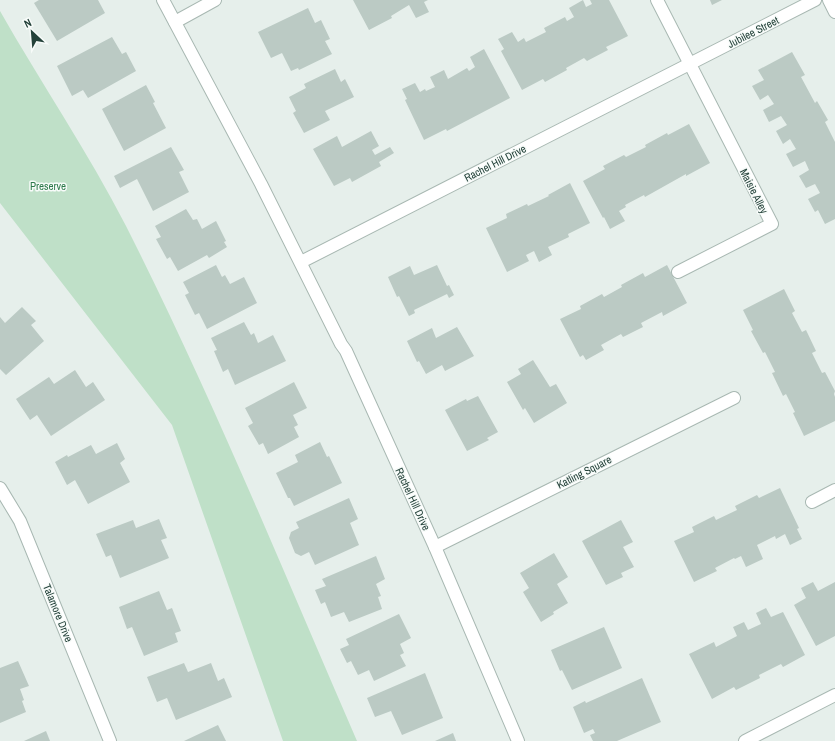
<svg xmlns="http://www.w3.org/2000/svg" width="835" height="741" viewBox="0 0 835 741" font-family="'Archivo Narrow',sans-serif">
<rect width="100%" height="100%" fill="#e6efeb"/>
<!-- green -->
<path fill="#bfe0c8" d="M0 11C41 83 88 152 126 226 211 394 282 568 357 741H283L172 425 0 203Z"/>
<!-- building -->
<g fill="#bbcac4">
<polygon points="39,0 98,0 105,13 57,41 34,3"/>
<polygon points="353,0 428,0 424,2 429,12 416,18 409,5 391,16 392,18 369,30"/>
<polygon points="583,0 586,7 592,4 590,0 609,0 628,36 606,47 608,50 587,61 584,58 566,68 567,70 545,82 543,79 522,90 501,51 504,49 498,39 512,32 518,42 524,38 526,42 546,32 544,28 565,17 567,21 574,17 569,8"/>
<polygon points="710,0 722,0 712,5"/>
<polygon points="308,8 315,23 321,20 330,39 325,41 332,54 299,70 298,68 291,71 282,53 271,58 258,32"/>
<polygon points="112,37 122,54 126,52 136,71 88,98 83,90 72,96 57,66"/>
<polygon points="484,49 510,98 447,131 446,129 424,140 405,100 407,99 402,89 415,83 420,92 425,89 426,91 435,87 430,77 444,70 448,79 467,68 469,71 475,67 470,57"/>
<polygon points="792,52 805,75 801,77 815,103 817,101 828,120 825,122 835,142 835,219 825,224 818,210 815,212 808,199 820,193 815,184 806,188 799,176 809,170 805,161 793,167 786,154 796,149 790,139 783,144 776,131 787,125 781,116 769,122 763,110 774,104 768,95 760,100 752,86 764,80 758,70"/>
<polygon points="335,69 341,82 345,79 354,97 325,111 330,120 304,133 293,113 296,111 289,97 306,88 304,84"/>
<polygon points="146,85 155,102 153,103 166,128 124,151 102,109"/>
<polygon points="689,124 710,163 686,176 686,174 645,197 644,195 625,205 626,207 619,211 625,221 610,229 604,217 603,218 583,181 605,169 603,166 624,155 626,157 646,147 645,145 667,133 668,135"/>
<polygon points="371,131 379,146 372,150 375,155 390,147 394,153 379,162 381,166 352,182 350,178 334,186 313,149 337,136 342,147"/>
<polygon points="171,147 184,170 179,172 189,192 153,211 137,179 120,188 114,176"/>
<polygon points="570,183 590,223 568,234 569,237 548,247 552,255 539,262 534,251 526,255 529,261 507,272 486,228 507,218 506,214 527,204 528,206 549,196 548,195"/>
<polygon points="186,209 193,220 197,219 202,229 216,221 226,241 224,242 227,247 209,258 207,255 178,271 170,257 167,259 156,239 161,237 155,226"/>
<polygon points="216,265 222,277 225,275 230,284 244,277 257,303 207,329 199,313 195,315 185,295 189,293 183,282"/>
<polygon points="437,265 447,286 449,285 454,295 449,298 447,294 414,310 415,313 409,316 399,296 397,297 388,277 410,266 414,275"/>
<polygon points="667,265 687,303 663,316 662,312 641,323 643,327 623,337 621,334 601,345 604,350 586,360 583,355 580,357 560,319 581,309 580,306 602,294 604,297 622,287 621,285 643,273 645,277"/>
<polygon points="784,289 795,311 792,313 802,332 806,330 816,351 812,353 822,373 825,372 835,391 834,394 835,397 835,421 804,436 793,413 795,412 786,394 783,396 772,373 775,372 765,352 763,353 751,331 753,330 743,310"/>
<polygon points="22,307 36,321 31,325 44,341 6,375 0,369 0,317 5,323"/>
<polygon points="244,322 251,335 254,333 258,343 273,335 286,361 235,385 228,369 223,372 214,351 217,350 211,338"/>
<polygon points="457,327 474,356 445,371 442,365 426,374 419,361 417,362 407,341 432,328 436,338"/>
<polygon points="533,360 550,387 556,384 567,403 534,423 525,408 523,410 507,382 521,374 518,369"/>
<polygon points="75,370 86,387 93,382 105,400 51,436 37,415 30,420 16,399 49,377 54,384"/>
<polygon points="294,382 307,408 293,415 298,425 294,427 299,437 268,454 263,443 259,445 248,426 253,423 245,408"/>
<polygon points="478,396 498,432 487,438 489,440 467,451 445,410 466,399 467,401"/>
<polygon points="320,442 327,457 329,456 342,483 294,506 290,498 288,498 276,473 298,462 295,455"/>
<polygon points="117,443 125,459 120,463 130,482 88,504 75,480 67,485 55,462 67,455 68,457 91,445 96,454"/>
<polygon points="780,488 799,528 797,529 802,539 790,545 785,534 776,539 775,536 757,545 763,559 746,567 741,556 735,559 734,558 715,568 717,571 694,582 674,541 694,532 692,527 714,516 716,520 737,510 735,506 757,495 759,498"/>
<polygon points="349,498 358,519 350,523 359,545 315,565 309,552 301,556 295,553 289,538 291,532 299,528 296,522"/>
<polygon points="159,519 167,538 161,540 169,558 120,578 111,555 106,557 96,534 133,520 136,528"/>
<polygon points="621,520 633,542 623,547 634,567 621,573 623,577 606,585 582,541"/>
<polygon points="554,553 568,577 557,584 568,603 553,612 554,614 541,622 523,592 529,588 520,573"/>
<polygon points="376,556 385,579 376,584 381,596 378,597 382,609 349,622 344,612 331,617 325,602 321,604 315,590 326,586 322,579"/>
<polygon points="813,582 818,591 835,582 835,636 816,646 794,605 806,598 801,588"/>
<polygon points="159,591 167,610 172,608 181,631 175,633 178,642 144,656 132,627 127,629 119,607"/>
<polygon points="766,608 771,617 783,612 805,655 783,667 781,664 759,675 760,678 736,690 734,687 712,699 689,654 714,642 716,647 737,636 733,627 744,622 748,630 761,624 756,613"/>
<polygon points="399,614 411,638 400,644 404,653 400,655 406,666 374,681 369,670 358,675 351,661 347,663 340,649 349,645 346,639"/>
<polygon points="604,627 622,668 572,690 562,670 560,671 551,650"/>
<polygon points="18,661 29,686 20,689 24,700 22,701 26,712 0,723 0,668"/>
<polygon points="184,663 188,672 211,663 218,681 224,678 232,697 176,720 167,698 157,702 147,677"/>
<polygon points="425,673 443,718 402,735 391,711 375,717 367,698"/>
<polygon points="642,678 661,722 617,741 593,741 590,735 595,733 593,729 584,733 573,707 585,701 586,703"/>
<polygon points="218,725 226,741 184,741"/>
<polygon points="46,731 50,741 24,741"/>
<polygon points="453,733 456,741 435,741"/>
</g>
<g fill="none" stroke-linecap="round" stroke-linejoin="round">
<!-- service casing -->
<g stroke="#a8b8b2" stroke-width="14">
<g id="service">
<polyline points="657,0 772,224 678,272"/>
<polyline points="812,502 835,490"/>
</g>
</g>
<!-- minor casing -->
<g stroke="#a8b8b2" stroke-width="14">
<g id="minor">
<polyline points="163,0 261,184 341,344 346,351 435,547 518,741"/>
<polyline points="829,0 835,12"/>
<polyline points="175,22 215,0"/>
<polyline points="301,262 815,0"/>
<polyline points="0,488 20,521 110,741"/>
<polyline points="435,547 734,398"/>
<polyline points="745,741 835,695"/>
</g>
</g>
<!-- service -->
<use href="#service" stroke="#fff" stroke-width="12"/>
<!-- minor -->
<use href="#minor" stroke="#fff" stroke-width="12"/>
</g>
<g text-anchor="middle" dominant-baseline="central" stroke-width="3" stroke-linejoin="round" paint-order="stroke">
<!-- street labels -->
<g font-size="11" fill="#24423a" stroke="#f7fbf9">
<text transform="translate(753 32) rotate(-27)">Jubilee Street</text>
<text transform="translate(495 163) rotate(-27)">Rachel Hill Drive</text>
<text transform="translate(754 191) rotate(63)">Maisie Alley</text>
<text transform="translate(584 472) rotate(-27)">Katling Square</text>
<text transform="translate(413 499) rotate(65)">Rachel Hill Drive</text>
<text transform="translate(58 613) rotate(68)">Talamore Drive</text>
</g>
<!-- park labels -->
<g font-size="11" fill="#2d7a4b" stroke="#f7fbf9">
<text x="48" y="186">Preserve</text>
</g>
</g>
<!-- north arrow -->
<g transform="translate(32 32) rotate(334)" stroke="#f7fbf9" stroke-width="3" paint-order="stroke">
<path d="M0-3L7 15L0 10L-7 15Z" fill="#24423a"/>
<text y="-6" font-size="11" font-weight="bold" text-anchor="middle" fill="#24423a">N</text>
</g>
</svg>
